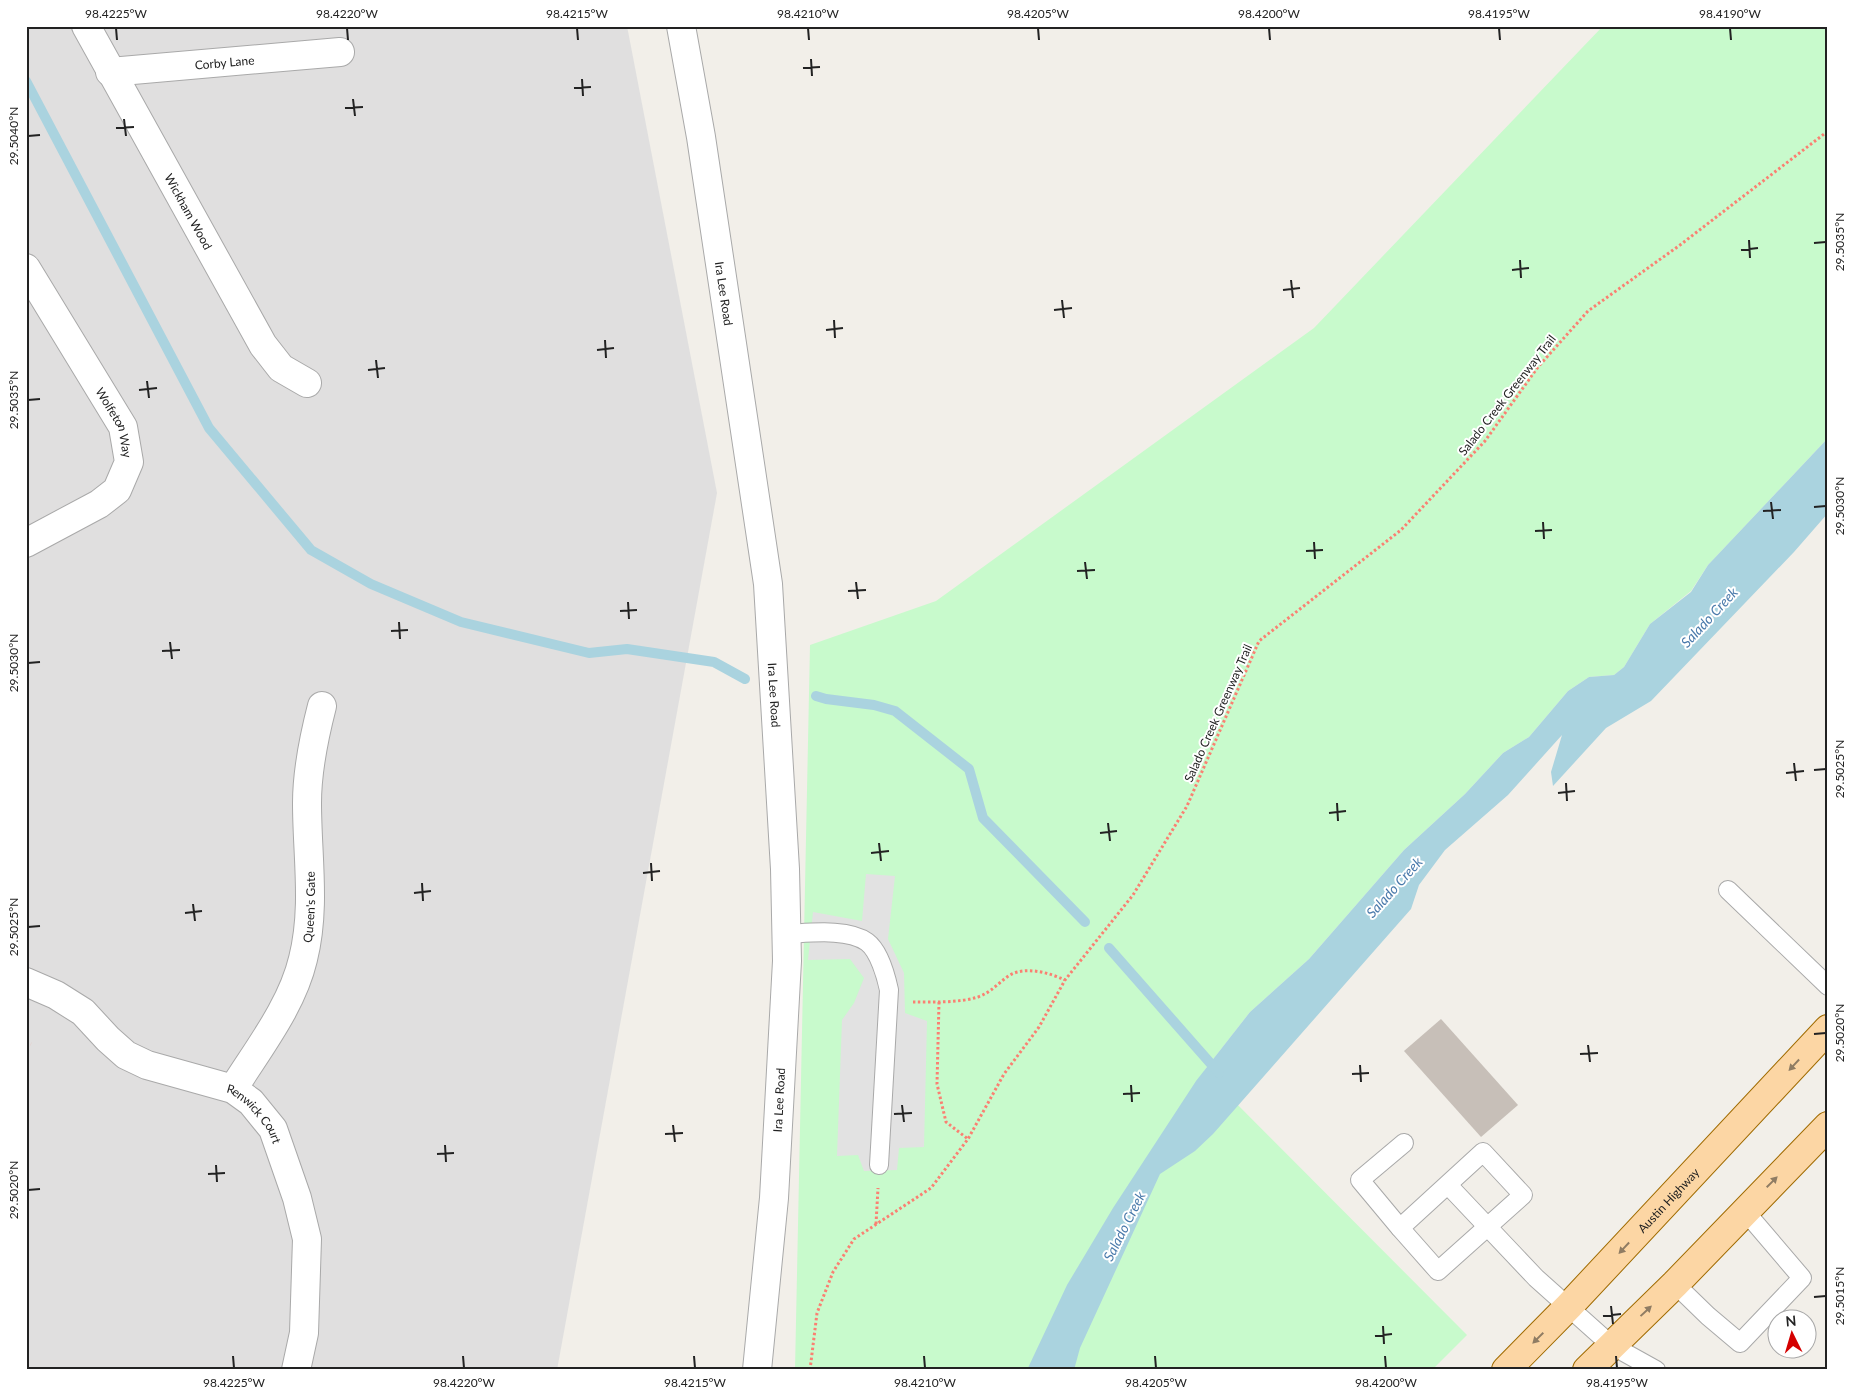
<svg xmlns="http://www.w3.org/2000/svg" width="1854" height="1396" viewBox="0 0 1854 1396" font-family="Lato,sans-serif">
<rect width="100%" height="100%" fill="#f2efe9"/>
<!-- residential -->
<polygon fill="#e0dfdf" points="26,26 627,26 717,493 557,1370 26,1370"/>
<!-- park -->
<polygon fill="#c8facc" points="1603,26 1828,26 1828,438 1708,565 1691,591 1650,624 1624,667 1614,675 1589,677 1568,691 1529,737 1503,753 1465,794 1404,850 1309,959 1250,1012 1204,1071 1467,1335 1432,1370 795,1370 810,645 936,601 1314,328"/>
<!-- parking -->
<polygon fill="#e2e2e2" points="866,874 895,876 888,939 904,973 905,1013 927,1021 924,1147 899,1148 897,1170 864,1171 858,1155 837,1156 842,1020 854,1003 864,978 850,959 808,960 813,912 862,921"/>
<!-- water -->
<polygon fill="#aad3df" points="1828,438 1828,513 1794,552 1651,701 1606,728 1553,786 1551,772 1562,735 1508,795 1445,850 1419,885 1411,909 1213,1134 1195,1151 1160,1174 1080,1348 1074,1370 1027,1370 1067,1285 1113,1208 1196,1081 1250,1012 1309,959 1404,850 1465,794 1503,753 1529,737 1568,691 1589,677 1614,675 1624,667 1650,624 1691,592 1708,565"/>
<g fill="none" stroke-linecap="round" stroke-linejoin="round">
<!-- stream -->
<g stroke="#aad3df" stroke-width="10">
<polyline points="26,81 209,428 311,550 371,584 461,622 589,653 627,649 714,662 745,679"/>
<polyline points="816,696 826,699 874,705 895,711 969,769 983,818 1085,922"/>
<polyline points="1109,948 1219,1073"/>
</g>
</g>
<!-- building -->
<polygon fill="#c7bfb8" points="1441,1019 1518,1105 1481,1137 1404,1051"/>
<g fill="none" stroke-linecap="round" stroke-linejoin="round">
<!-- lane casing -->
<g stroke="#a9a9a9" stroke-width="20">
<g id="lane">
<polyline points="1728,890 1828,986"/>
<path d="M787 934C809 933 848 928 867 942 879 951 886 976 889 990L879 1165"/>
<polygon points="1483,1152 1523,1195 1438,1271 1400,1228"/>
<polyline points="1448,1185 1536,1278 1611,1345 1656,1370"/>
<polyline points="1400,1228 1360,1180 1404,1143"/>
<polyline points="1675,1284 1708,1316 1740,1343 1802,1278 1744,1210"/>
</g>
</g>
<!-- street casing -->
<g stroke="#a9a9a9" stroke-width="30">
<g id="street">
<path id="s1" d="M86 26 263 345 281 368 307 383"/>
<path id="s2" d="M681 26 701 137 768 584 785 869 787 961 774 1198 757 1370"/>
<path id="s3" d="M110 72 340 52"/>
<path id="s4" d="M26 268 123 427 129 462 117 490 99 504 26 543"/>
<path id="s5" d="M26 982 56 995 83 1012 108 1039 126 1055 147 1065 233 1089 251 1102 273 1129 297 1198 307 1239 304 1333 296 1370"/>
<path id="s6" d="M233 1089C258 1049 292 1006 303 959 316 907 307 856 307 803 307 770 314 737 322 706"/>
</g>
</g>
<!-- primary casing -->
<g stroke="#a06b00" stroke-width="30">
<g id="primary">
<path id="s7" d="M1506 1370 1569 1306 1828 1029"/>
<polyline points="1587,1370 1675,1284 1828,1126"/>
</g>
</g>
<!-- path -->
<g stroke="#fa8072" stroke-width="3" stroke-dasharray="2.5 2.5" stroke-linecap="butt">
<path d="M913 1002C933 1002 959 1003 978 997 992 992 999 982 1010 975 1026 966 1050 973 1065 980"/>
<polyline points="939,1002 937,1084 946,1122 968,1139"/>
<polyline points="26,1043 31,1044"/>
<polyline points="876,1224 878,1188"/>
<polyline points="810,1370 817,1313 833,1272 854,1239 931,1188 968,1139 1004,1074 1039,1027 1065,980 1133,895 1187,806 1259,641 1401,530 1485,441 1538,367 1588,311 1680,245 1828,131"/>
</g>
<!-- lane -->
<use href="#lane" stroke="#fff" stroke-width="18"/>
<!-- street -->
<use href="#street" stroke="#fff" stroke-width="28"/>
<!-- primary -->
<use href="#primary" stroke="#fcd6a4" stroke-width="28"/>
</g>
<!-- one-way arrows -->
<defs><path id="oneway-solid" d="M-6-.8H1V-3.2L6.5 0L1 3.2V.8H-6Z" transform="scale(1.25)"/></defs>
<g fill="#8f7c63">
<use href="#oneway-solid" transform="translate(1794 1065) rotate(133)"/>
<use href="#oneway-solid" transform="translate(1772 1182) rotate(-45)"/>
<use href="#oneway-solid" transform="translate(1624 1248) rotate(133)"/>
<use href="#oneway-solid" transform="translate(1646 1311) rotate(-43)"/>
<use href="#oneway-solid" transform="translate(1538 1338) rotate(135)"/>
</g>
<!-- ticks -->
<path fill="none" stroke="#222" stroke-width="2" d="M116 28 117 40M347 28 348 40M577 28 578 40M808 28 809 40M1038 28 1039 40M1269 28 1270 40M1499 28 1500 40M1730 28 1731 40M811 59 812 76M803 68 820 67M582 79 583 96M574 88 591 87M353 99 355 116M345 108 363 107M124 119 126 136M116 128 134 127M28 136 40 135M1749 240 1750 258M1814 243 1826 242M1741 250 1758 248M1520 260 1521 278M1512 270 1529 268M1291 280 1293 298M1283 290 1300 288M1062 300 1064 318M1054 310 1072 308M834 320 835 338M826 330 843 328M605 340 606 358M597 350 614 348M376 360 378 378M368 370 385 368M147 381 149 398M139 390 157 388M28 400 40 399M1771 502 1773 519M1814 507 1826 506M1763 511 1781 510M1543 522 1544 539M1535 531 1552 530M1314 542 1315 559M1306 551 1323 550M1085 562 1087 579M1077 571 1095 570M856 582 858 599M848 591 866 590M628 602 629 619M620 611 637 610M399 622 400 639M391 631 408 630M170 642 172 659M162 651 180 650M28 663 40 662M1794 763 1796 781M1814 770 1826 769M1786 773 1804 771M1566 783 1567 801M1558 793 1575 791M1337 803 1338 821M1329 813 1346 811M1108 823 1110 841M1100 833 1117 831M879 843 881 861M871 853 889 851M651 863 652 881M643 873 660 871M422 883 423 901M414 893 431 891M193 904 195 921M185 913 202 911M28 927 40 926M1814 1034 1826 1033M1588 1045 1590 1062M1580 1054 1598 1053M1360 1065 1361 1082M1352 1074 1369 1073M1131 1085 1132 1102M1123 1094 1140 1093M902 1105 904 1122M894 1114 912 1113M673 1125 675 1142M665 1134 683 1133M445 1145 446 1162M437 1154 454 1153M216 1165 217 1182M208 1174 225 1173M28 1190 40 1189M1814 1297 1826 1296M1611 1306 1613 1324M1603 1316 1621 1314M1383 1326 1384 1344M1375 1336 1392 1334M233 1356 234 1368M463 1356 464 1368M694 1356 695 1368M924 1356 925 1368M1155 1356 1156 1368M1385 1356 1386 1368M1616 1356 1617 1368"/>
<g text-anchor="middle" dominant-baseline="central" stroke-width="4" stroke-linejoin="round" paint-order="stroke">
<!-- street labels -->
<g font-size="12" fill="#222" stroke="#fff">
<text stroke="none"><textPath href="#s3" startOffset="115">Corby Lane</textPath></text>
<text stroke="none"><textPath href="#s1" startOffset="212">Wickham Wood</textPath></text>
<text stroke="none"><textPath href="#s2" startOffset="271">Ira Lee Road</textPath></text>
<text transform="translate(1507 395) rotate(-52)">Salado Creek Greenway Trail</text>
<text stroke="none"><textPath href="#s4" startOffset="179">Wolfeton Way</textPath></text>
<text stroke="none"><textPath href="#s2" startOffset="676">Ira Lee Road</textPath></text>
<text transform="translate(1218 713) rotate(-66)">Salado Creek Greenway Trail</text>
<text stroke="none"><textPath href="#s6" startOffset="201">Queen's Gate</textPath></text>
<text transform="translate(779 1100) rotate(-87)">Ira Lee Road</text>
<text stroke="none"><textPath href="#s5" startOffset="271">Renwick Court</textPath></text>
<text stroke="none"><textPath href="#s7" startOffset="235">Austin Highway</textPath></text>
</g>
<!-- water labels -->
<g font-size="14" font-style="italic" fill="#4a7aab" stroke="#fff">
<text transform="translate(1709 617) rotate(-47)">Salado Creek</text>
<text transform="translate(1394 887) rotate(-48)">Salado Creek</text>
<text transform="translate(1124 1226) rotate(-63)">Salado Creek</text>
</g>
</g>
<!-- border -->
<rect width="1854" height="1396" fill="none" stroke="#ffffff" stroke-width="55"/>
<!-- north arrow -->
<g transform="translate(1792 1334) rotate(355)"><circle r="24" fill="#ffffff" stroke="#a7a7a7"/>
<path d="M0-4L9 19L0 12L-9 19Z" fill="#d40000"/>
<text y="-8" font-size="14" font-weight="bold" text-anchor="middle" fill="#222222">N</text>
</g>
<rect x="28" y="28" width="1798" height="1340" fill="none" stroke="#222" stroke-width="2"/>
<g font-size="12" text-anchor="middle" fill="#222">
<text x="116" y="18">98.4225°W</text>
<text x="347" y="18">98.4220°W</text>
<text x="577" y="18">98.4215°W</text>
<text x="808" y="18">98.4210°W</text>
<text x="1038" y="18">98.4205°W</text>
<text x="1269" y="18">98.4200°W</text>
<text x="1499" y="18">98.4195°W</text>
<text x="1730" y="18">98.4190°W</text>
<text transform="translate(14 136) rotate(-90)" y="4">29.5040°N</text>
<text transform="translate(1840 242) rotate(-90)" y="4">29.5035°N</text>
<text transform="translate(14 400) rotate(-90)" y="4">29.5035°N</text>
<text transform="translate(1840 506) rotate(-90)" y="4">29.5030°N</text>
<text transform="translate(14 663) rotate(-90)" y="4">29.5030°N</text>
<text transform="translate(1840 769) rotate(-90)" y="4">29.5025°N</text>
<text transform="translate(14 927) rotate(-90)" y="4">29.5025°N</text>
<text transform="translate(1840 1033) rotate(-90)" y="4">29.5020°N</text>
<text transform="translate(14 1190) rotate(-90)" y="4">29.5020°N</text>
<text transform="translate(1840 1296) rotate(-90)" y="4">29.5015°N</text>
<text x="234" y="1387">98.4225°W</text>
<text x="464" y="1387">98.4220°W</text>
<text x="695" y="1387">98.4215°W</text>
<text x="925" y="1387">98.4210°W</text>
<text x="1156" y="1387">98.4205°W</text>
<text x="1386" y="1387">98.4200°W</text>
<text x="1617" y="1387">98.4195°W</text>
</g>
</svg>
